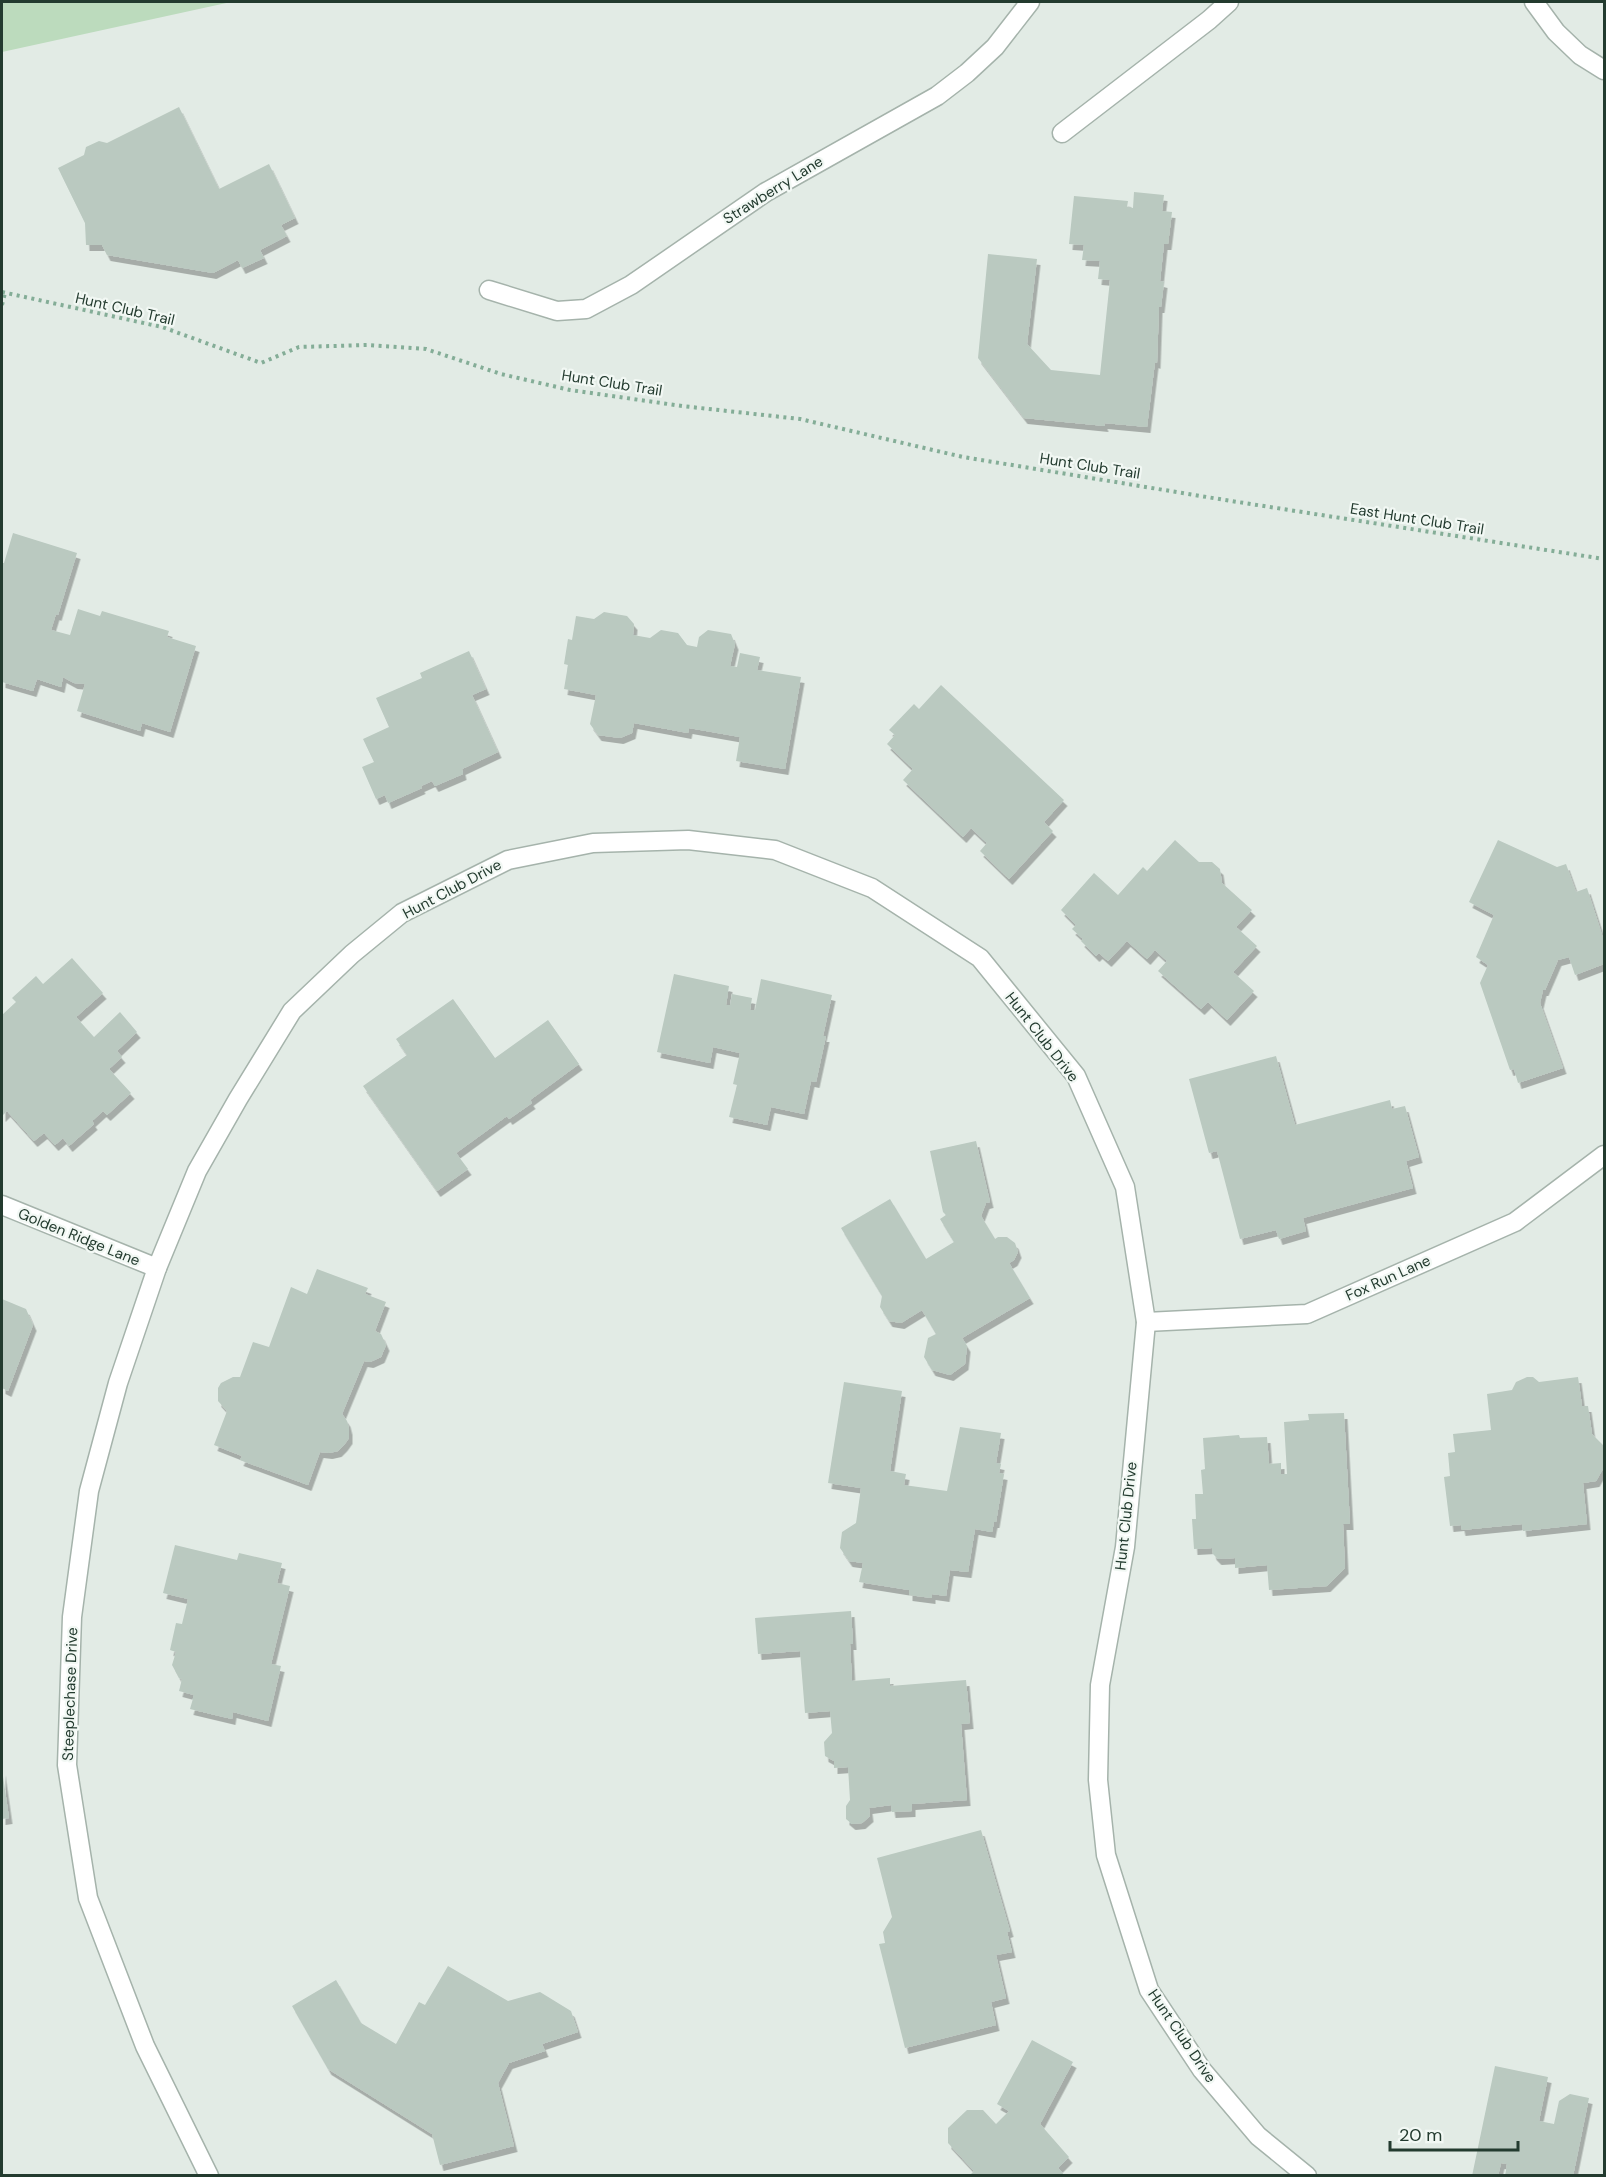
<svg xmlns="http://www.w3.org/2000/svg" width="1606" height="2177" viewBox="0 0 1606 2177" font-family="'DM Sans',sans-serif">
<defs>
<filter id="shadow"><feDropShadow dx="3.5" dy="6" stdDeviation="0" flood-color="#0004"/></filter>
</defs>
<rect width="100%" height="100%" fill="#e2ebe5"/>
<!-- green -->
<polygon fill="#bcdbbd" points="2,2 231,2 2,52"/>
<!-- building -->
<g fill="#bac9c0" filter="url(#shadow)">
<polygon points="179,107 219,189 269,164 295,218 281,225 287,236 260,250 264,258 242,268 238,260 213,273 107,255 102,245 86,245 85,223 58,168 84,155 86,147 99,141 107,143"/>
<polygon points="1134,192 1164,195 1162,211 1172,212 1168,244 1164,244 1160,281 1164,282 1161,307 1159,307 1157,363 1155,362 1147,427 1104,423 1105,426 1024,418 978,358 988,254 1037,259 1027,344 1051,370 1100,375 1110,280 1098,279 1100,261 1082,260 1084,245 1069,244 1074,196 1128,201 1127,207 1133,208"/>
<polygon points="13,533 77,553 58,615 56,614 51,630 70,635 78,609 100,616 102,611 169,631 167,637 196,646 170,732 142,723 140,731 77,711 85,684 74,683 63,677 61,687 37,679 33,691 2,682 2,563 4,563"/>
<polygon points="604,612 627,616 634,624 633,635 650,638 661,630 678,633 687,645 697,647 699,637 708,630 731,634 735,644 730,666 737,667 740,653 760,657 757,670 801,677 785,769 736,761 740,737 689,728 688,733 634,723 632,733 620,738 598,735 590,724 596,695 564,689 568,665 564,664 568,639 572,640 576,616 594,619"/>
<polygon points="469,651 486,689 472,695 498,752 462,769 463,774 435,786 432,781 421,786 422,788 388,803 385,795 376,799 362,767 374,762 363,739 389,727 376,698 422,678 420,673"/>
<polygon points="941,685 1064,800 1044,822 1053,831 1009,879 980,851 987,843 971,828 963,837 903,780 913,769 887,744 895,735 889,730 914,704 919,709"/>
<polygon points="1175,840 1199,862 1212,862 1220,869 1222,883 1252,910 1236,927 1257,946 1233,972 1254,991 1227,1020 1208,1002 1201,1009 1158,971 1167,961 1155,950 1147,959 1127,941 1108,961 1099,953 1096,956 1081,941 1083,939 1072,929 1076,925 1061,910 1094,873 1118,895 1143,867 1147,871"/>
<polygon points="1498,840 1557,867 1566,864 1576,892 1587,888 1604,941 1604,964 1575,975 1569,957 1558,960 1545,990 1543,990 1540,1003 1563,1068 1518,1083 1514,1069 1510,1070 1480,983 1488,965 1476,957 1494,915 1469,902"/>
<polygon points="72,958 103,993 76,1017 94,1037 120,1012 137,1032 117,1051 122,1057 109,1069 131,1093 107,1115 103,1111 92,1121 94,1124 69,1146 63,1138 55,1145 44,1133 34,1141 7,1111 2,1116 2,1015 16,1002 12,998 36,976 43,984"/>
<polygon points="674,974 729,986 726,1005 730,1005 732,994 752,998 750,1010 755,1010 761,979 832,995 823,1036 826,1036 816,1082 811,1081 804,1114 771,1107 767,1125 729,1117 737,1085 733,1084 740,1053 713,1047 710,1063 657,1052"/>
<polygon points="453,999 495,1058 548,1020 579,1064 530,1100 532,1103 509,1119 507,1116 456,1153 468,1169 437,1191 363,1086 407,1055 396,1039"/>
<polygon points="1276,1056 1295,1125 1390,1100 1392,1109 1405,1106 1419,1157 1406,1161 1413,1188 1303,1218 1306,1231 1279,1239 1276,1230 1240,1239 1217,1151 1209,1153 1189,1079"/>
<polygon points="976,1141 990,1202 986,1203 981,1216 995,1239 998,1237 1007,1237 1015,1243 1018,1252 1014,1260 1009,1263 1030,1298 962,1338 967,1346 965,1364 950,1375 932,1370 924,1357 928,1338 936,1334 922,1310 901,1323 889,1321 880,1307 882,1296 841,1228 890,1199 926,1259 954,1242 940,1219 946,1215 943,1212 930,1151"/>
<polygon points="317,1269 368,1288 365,1294 386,1302 375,1331 381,1334 386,1345 381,1357 370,1362 364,1361 342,1414 347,1421 349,1429 349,1438 344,1445 338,1451 329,1453 320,1452 308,1485 240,1460 242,1456 214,1445 227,1411 218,1401 218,1388 221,1383 233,1377 240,1377 253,1342 269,1347 291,1287 307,1294"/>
<polygon points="2,1299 26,1309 33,1325 8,1391 2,1388"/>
<polygon points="1527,1377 1533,1377 1539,1382 1578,1377 1582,1406 1588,1406 1592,1434 1604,1446 1604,1467 1596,1481 1583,1483 1587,1524 1523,1531 1522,1524 1462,1530 1461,1525 1450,1526 1444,1477 1450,1476 1448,1453 1455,1452 1453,1434 1491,1430 1487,1394 1512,1390 1516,1382"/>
<polygon points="844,1382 902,1391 890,1471 906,1474 904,1485 947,1491 960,1427 1001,1433 996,1463 1001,1464 999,1473 1004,1474 996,1522 994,1522 992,1532 975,1529 968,1572 950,1570 946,1596 932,1594 932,1598 909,1595 909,1590 859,1582 863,1563 849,1561 840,1548 842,1532 856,1523 861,1488 828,1483"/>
<polygon points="1344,1413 1350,1524 1343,1524 1345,1568 1327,1586 1269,1590 1267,1565 1235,1568 1235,1558 1218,1559 1213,1554 1212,1548 1194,1549 1192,1519 1196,1519 1195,1494 1203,1494 1201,1470 1205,1469 1203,1438 1239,1435 1240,1438 1267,1437 1269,1464 1281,1463 1281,1474 1287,1474 1284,1422 1309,1420 1308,1414"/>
<polygon points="175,1545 237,1560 239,1553 282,1563 277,1583 290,1586 271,1664 281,1666 268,1721 233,1712 232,1719 190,1709 194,1695 179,1691 182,1679 179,1678 172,1665 176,1652 170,1650 176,1623 182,1624 188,1599 163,1593"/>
<polygon points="851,1611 853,1644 850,1644 852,1681 890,1678 890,1686 966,1680 970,1723 961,1724 967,1800 912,1804 912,1811 892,1812 891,1805 869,1808 870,1816 862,1823 852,1824 846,1819 846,1806 850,1800 848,1767 834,1768 834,1761 825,1756 824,1742 832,1733 830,1711 805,1713 800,1651 758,1654 755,1618"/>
<polygon points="2,1769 9,1818 2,1819"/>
<polygon points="981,1830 1010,1931 1007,1932 1012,1952 996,1955 1006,1998 991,2002 996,2025 905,2048 879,1944 885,1943 883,1932 892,1917 877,1858"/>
<polygon points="448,1966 508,2001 540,1992 571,2011 578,2032 542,2044 545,2051 509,2063 498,2083 514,2146 440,2165 432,2134 328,2069 292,2006 336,1980 361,2023 396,2044 419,2002 425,2005"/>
<polygon points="1032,2040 1073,2062 1040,2124 1069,2157 1058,2168 1065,2176 969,2176 974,2171 948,2143 948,2128 967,2110 983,2110 996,2124 1009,2111 997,2104"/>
<polygon points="1495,2066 1548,2077 1539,2121 1554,2124 1559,2101 1570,2094 1589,2098 1573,2176 1505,2176 1507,2164 1501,2163 1498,2176 1472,2176"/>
</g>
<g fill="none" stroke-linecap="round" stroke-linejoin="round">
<!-- lane casing -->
<g stroke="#a5b3ab" stroke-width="21">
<g id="lane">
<polyline points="1534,2 1556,32 1580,55 1604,70"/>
<polyline points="1062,133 1209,20 1229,2"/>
</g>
</g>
<!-- street casing -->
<g stroke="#a5b3ab" stroke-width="21">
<g id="street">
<polyline points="489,290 557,311 586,309 631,285 766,192 937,96 967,73 995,47 1030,2"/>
<polyline points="2,1205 157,1268"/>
<polyline points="1146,1322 1307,1314 1515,1222 1604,1155"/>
<polyline points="209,2176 145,2046 88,1898 67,1765 72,1617 89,1491 118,1383 157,1268 197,1171 238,1099 292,1011 352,954 402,913 508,860 593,843 688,840 775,850 872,888 980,958 1076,1076 1125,1187 1146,1322 1125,1547 1100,1685 1098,1780 1106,1855 1149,1990 1202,2070 1258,2136 1307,2176"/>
</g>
</g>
<!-- path -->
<g stroke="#84ad97" stroke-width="4" stroke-dasharray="3 4.5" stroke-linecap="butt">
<polyline points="2,292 162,327 261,363 299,347 367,345 426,349 501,374 570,390 682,406 800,419 963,457 1225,500 1604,559"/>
<polyline points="2,305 5,293"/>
</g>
<!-- lane -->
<use href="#lane" stroke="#fff" stroke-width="18"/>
<!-- street -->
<use href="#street" stroke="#fff" stroke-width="18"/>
</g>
<g text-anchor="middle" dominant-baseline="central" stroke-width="4.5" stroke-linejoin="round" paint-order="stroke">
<!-- street labels -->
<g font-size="15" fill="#233b2f" stroke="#f2f8f4">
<text transform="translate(773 190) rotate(-32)">Strawberry Lane</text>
<text transform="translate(125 309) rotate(13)">Hunt Club Trail</text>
<text transform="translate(612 383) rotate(9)">Hunt Club Trail</text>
<text transform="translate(1090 466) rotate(9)">Hunt Club Trail</text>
<text transform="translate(1417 519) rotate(9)">East Hunt Club Trail</text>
<text transform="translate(452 889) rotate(-28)">Hunt Club Drive</text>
<text transform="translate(1042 1037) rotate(52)">Hunt Club Drive</text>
<text transform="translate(79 1237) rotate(22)">Golden Ridge Lane</text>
<text transform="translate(1388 1278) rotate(-24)">Fox Run Lane</text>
<text transform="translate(1126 1516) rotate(-84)">Hunt Club Drive</text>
<text transform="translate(70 1694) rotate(-88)">Steeplechase Drive</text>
<text transform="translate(1182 2036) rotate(56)">Hunt Club Drive</text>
</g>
</g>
<!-- border -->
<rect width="1606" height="2177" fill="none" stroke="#233b2f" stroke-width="6"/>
<!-- scale -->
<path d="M1390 2141v9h128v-9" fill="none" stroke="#233b2f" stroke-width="3"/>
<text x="1399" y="2141" font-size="18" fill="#233b2f" stroke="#f2f8f4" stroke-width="4.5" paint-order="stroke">20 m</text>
</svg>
